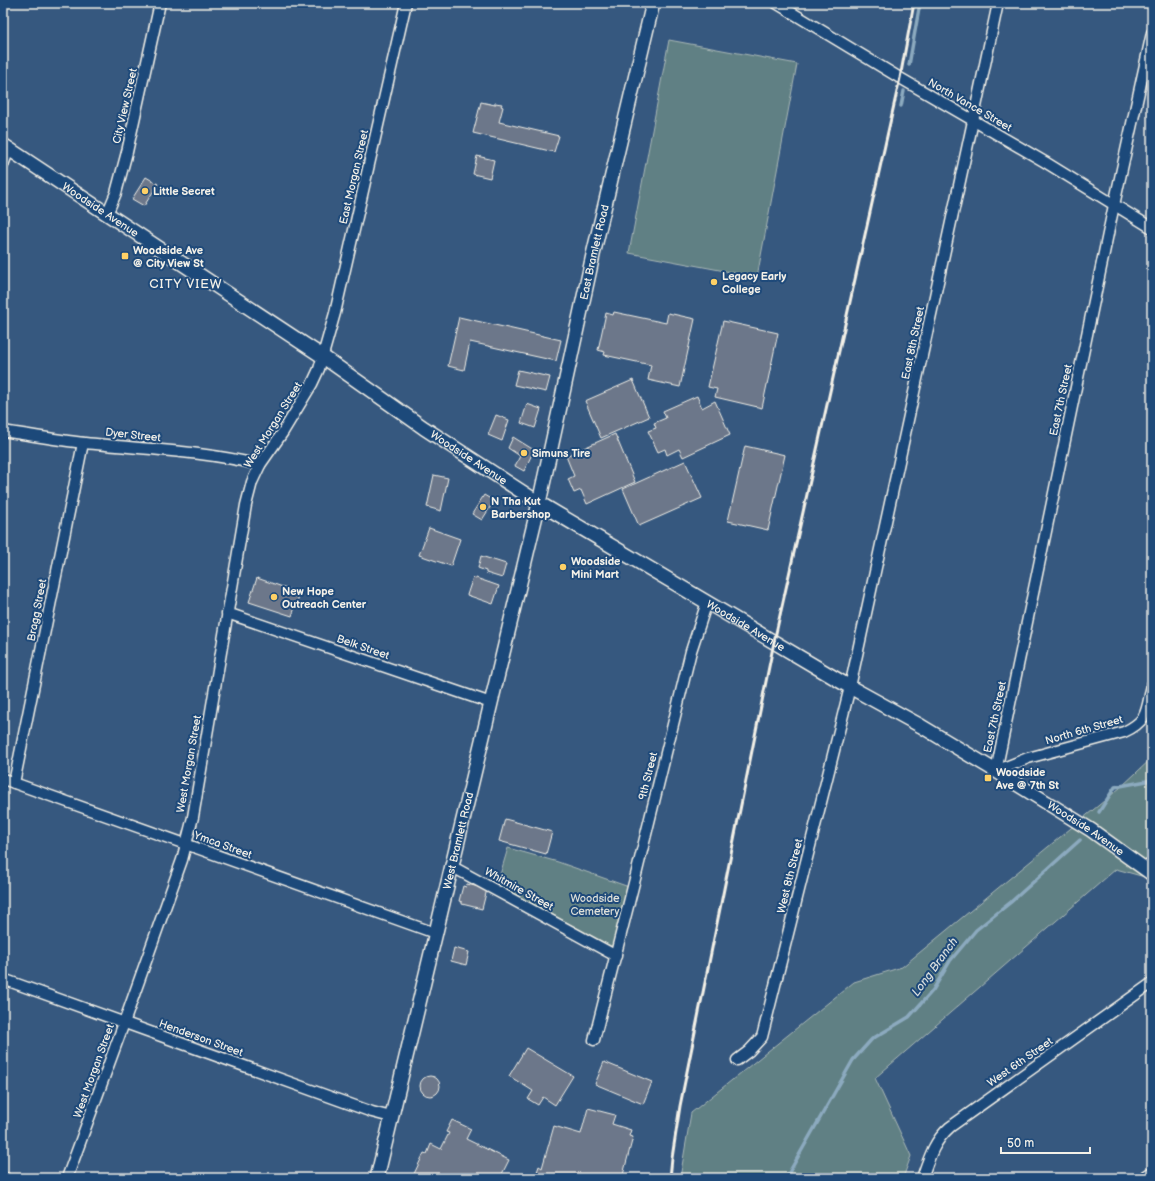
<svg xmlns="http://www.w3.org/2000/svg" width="1155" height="1181" viewBox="0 0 1155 1181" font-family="'Balsamiq Sans',sans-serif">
<rect width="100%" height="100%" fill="#36587f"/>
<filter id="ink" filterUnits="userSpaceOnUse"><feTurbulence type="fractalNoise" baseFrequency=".025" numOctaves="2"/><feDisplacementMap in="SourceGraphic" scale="8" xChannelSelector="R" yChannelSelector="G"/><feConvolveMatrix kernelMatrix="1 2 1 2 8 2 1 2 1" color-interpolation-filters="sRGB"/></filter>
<g filter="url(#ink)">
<!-- green -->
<g fill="#608084" stroke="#aab8b6">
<polygon points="669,40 797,64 757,277 629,253"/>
<polygon points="1152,758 1152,879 1116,869 875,1078 911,1156 903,1178 680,1178 691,1113 854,982 902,967 1121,787"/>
<polygon points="508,848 558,862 629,887 613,947 497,885"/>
</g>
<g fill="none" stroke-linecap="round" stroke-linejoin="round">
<!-- stream -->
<g stroke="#8caabf" stroke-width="3.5">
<polyline points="909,65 920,3"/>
<polyline points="901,106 904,91"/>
<polyline points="1099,812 1115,787 1152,780"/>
<polyline points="786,1178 853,1060 872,1039 909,1017 933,990 950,961 976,930 1011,902 1080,840"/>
</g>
</g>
<!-- building -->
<g fill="#6c778a" stroke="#f4f1e8">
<polygon points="481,102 495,105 495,103 502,104 501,106 503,107 499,122 559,136 554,152 473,133"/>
<polygon points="477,156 494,160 490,178 473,174"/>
<polygon points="146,177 158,184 144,206 132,199"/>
<polygon points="614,312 666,323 668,313 695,319 680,387 648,380 651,365 604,355 605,352 598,350 606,313 613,315"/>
<polygon points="459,317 561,340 556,361 470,342 464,370 448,366"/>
<polygon points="723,321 778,333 762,408 715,397 717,389 708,387"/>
<polygon points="518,370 550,377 546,392 514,385"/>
<polygon points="633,380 649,417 601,438 585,401"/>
<polygon points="697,396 702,408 715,401 730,435 683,457 679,449 667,455 665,449 658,452 648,431 656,428 654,423 666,418 663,411"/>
<polygon points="527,404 541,409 535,428 521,423"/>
<polygon points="496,415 509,420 502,441 488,435"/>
<polygon points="615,434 635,482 587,504 581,490 574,493 568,479 574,476 566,456"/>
<polygon points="513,437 534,450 524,471 515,466 520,456 508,448"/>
<polygon points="745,446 785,455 768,530 728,521"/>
<polygon points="685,461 702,498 639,526 623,489"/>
<polygon points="434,475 448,478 441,511 427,507"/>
<polygon points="484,495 494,501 482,520 472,514"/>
<polygon points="429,528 460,539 451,566 419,555"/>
<polygon points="481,556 506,564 502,578 486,573 486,571 478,568"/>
<polygon points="473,577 499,586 493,604 467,595"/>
<polygon points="257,578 300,593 292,616 249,602"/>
<polygon points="505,819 552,832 546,854 499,841"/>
<polygon points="467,884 487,889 482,909 462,904 462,902 459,901 463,886 466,887"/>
<polygon points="454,948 469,952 466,965 451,961"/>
<polygon points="526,1048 573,1076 555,1105 543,1097 538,1105 528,1099 533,1091 509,1076"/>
<polygon points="604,1062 652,1082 643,1104 595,1084"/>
<circle cx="430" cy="1086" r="10"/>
<polygon points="588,1108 615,1115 612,1124 631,1130 629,1136 633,1137 623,1175 633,1178 535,1178 539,1166 542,1168 554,1126 581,1134"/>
<polygon points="452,1120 471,1129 466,1139 509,1160 500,1178 488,1178 482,1175 480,1178 412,1178 424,1153 427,1154 431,1144 441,1149 449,1133 446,1132"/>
</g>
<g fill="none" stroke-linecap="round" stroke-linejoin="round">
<!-- street casing -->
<g stroke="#f4f1e8" stroke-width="13">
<g id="street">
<polyline points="776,3 900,78 1045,162 1152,228"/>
<polyline points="3,165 9,149"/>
<polyline points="107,214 116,193 127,152 160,3"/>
<path d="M3 431C30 435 57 440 85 443 142 449 205 451 260 465"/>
<polyline points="227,613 491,703"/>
<polyline points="996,771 1114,205 1152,33"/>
<path d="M996 771 1028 758 1124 732C1149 720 1146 711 1152 685"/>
<polyline points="3,779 435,933"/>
<polyline points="14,783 83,443"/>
<polyline points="451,866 616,956"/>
<polyline points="3,979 372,1112 391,1117"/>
<polyline points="594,1040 637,871 691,651 707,602"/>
<polyline points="737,1060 749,1051 762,1037 850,687 973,121 998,3"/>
<polyline points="3,1177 5,1178"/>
<polyline points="67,1178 124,1023 182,860 193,817 246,505 252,482 260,465 283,432 312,384 319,369 335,313 406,3"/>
<path d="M922 1178C929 1158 934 1141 950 1127L1152 983"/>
<polyline points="1143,1178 1152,1172"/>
</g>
</g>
<!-- secondary casing -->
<g stroke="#f4f1e8" stroke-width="16">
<g id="secondary">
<path id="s1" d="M3 145 322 356 424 428 539 503 850 687 921 726 996 771 1091 830 1152 874"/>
<path id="s2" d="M377 1178 539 503 593 255 653 3"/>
</g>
</g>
<!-- street -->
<use href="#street" stroke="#1f4a7a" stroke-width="10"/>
<!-- secondary -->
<use href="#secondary" stroke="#1f4a7a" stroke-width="13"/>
<!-- rail -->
<polyline stroke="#f4f1e8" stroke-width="3" points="670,1178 672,1158 680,1106 774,642 900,78 914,3"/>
</g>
</g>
<!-- markers -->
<g fill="#ffd166" stroke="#1f4a7a" stroke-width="1.5">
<circle cx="145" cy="191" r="4"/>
<rect x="121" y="252" width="8" height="8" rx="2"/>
<circle cx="714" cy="282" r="4"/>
<circle cx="524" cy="453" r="4"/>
<circle cx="483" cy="507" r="4"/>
<circle cx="563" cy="567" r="4"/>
<circle cx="274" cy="597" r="4"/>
<rect x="984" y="774" width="8" height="8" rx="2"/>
</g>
<g text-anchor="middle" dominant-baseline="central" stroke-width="4" stroke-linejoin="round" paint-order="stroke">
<!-- street labels -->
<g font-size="11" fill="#f4f1e8" stroke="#1f4a7a">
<text transform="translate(970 105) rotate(30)">North Vance Street</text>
<text transform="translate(125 106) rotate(-77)">City View Street</text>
<text transform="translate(354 177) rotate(-77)">East Morgan Street</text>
<text stroke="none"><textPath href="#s1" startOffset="117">Woodside Avenue</textPath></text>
<text stroke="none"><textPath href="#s2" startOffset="951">East Bramlett Road</textPath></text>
<text transform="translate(913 343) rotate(-78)">East 8th Street</text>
<text transform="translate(1061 400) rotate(-78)">East 7th Street</text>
<text transform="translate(273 425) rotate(-58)">West Morgan Street</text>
<text transform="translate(133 435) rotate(6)">Dyer Street</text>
<text stroke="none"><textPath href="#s1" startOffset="561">Woodside Avenue</textPath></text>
<text transform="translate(37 610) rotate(-79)">Bragg Street</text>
<text stroke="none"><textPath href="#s1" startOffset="885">Woodside Avenue</textPath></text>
<text transform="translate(363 647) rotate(19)">Belk Street</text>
<text transform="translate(995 717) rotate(-78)">East 7th Street</text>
<text transform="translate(1084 730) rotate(-16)">North 6th Street</text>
<text transform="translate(189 764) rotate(-80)">West Morgan Street</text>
<text transform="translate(648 776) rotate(-76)">9th Street</text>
<text stroke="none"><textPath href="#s1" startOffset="1281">Woodside Avenue</textPath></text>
<text stroke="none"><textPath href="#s2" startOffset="347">West Bramlett Road</textPath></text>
<text transform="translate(223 845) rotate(20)">Ymca Street</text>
<text transform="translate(790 876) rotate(-76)">West 8th Street</text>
<text transform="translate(519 889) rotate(29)">Whitmire Street</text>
<text transform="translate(201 1038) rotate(20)">Henderson Street</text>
<text transform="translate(1020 1062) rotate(-35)">West 6th Street</text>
<text transform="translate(94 1071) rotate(-70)">West Morgan Street</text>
</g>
<!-- poi labels -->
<g font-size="11" font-weight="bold" fill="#f4f1e8" stroke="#1f4a7a" text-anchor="start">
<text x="153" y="191">Little Secret</text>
<text x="133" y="250">Woodside Ave<tspan x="133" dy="13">@ City View St</tspan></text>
<text x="722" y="276">Legacy Early<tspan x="722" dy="13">College</tspan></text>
<text x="532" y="453">Simuns Tire</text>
<text x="491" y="501">N Tha Kut<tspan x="491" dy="13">Barbershop</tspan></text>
<text x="571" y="561">Woodside<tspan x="571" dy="13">Mini Mart</tspan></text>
<text x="282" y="591">New Hope<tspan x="282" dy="13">Outreach Center</tspan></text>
<text x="996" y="772">Woodside<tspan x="996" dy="13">Ave @ 7th St</tspan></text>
</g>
<!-- park labels -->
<g font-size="11" fill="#dee0d9" stroke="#1f4a7a">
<text x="595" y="898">Woodside<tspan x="595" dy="13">Cemetery</tspan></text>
</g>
<!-- water labels -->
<g font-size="12" font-style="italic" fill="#dadfde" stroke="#1f4a7a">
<text transform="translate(935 967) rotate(-54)">Long Branch</text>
</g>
<!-- quarter labels -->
<g font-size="13" letter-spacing="1" fill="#f4f1e8" stroke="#1f4a7a">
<text x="186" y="284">CITY VIEW</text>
</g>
</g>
<!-- margin -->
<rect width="1155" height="1181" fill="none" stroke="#1f4a7a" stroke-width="16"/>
<rect x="8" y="8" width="1139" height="1165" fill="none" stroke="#f4f1e8" stroke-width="1.5" filter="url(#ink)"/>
<!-- scale -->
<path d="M1001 1147v6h89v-6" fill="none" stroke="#f4f1e8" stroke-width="2"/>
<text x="1007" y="1147" font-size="12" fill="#f4f1e8" stroke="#1f4a7a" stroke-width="3" paint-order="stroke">50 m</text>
</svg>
